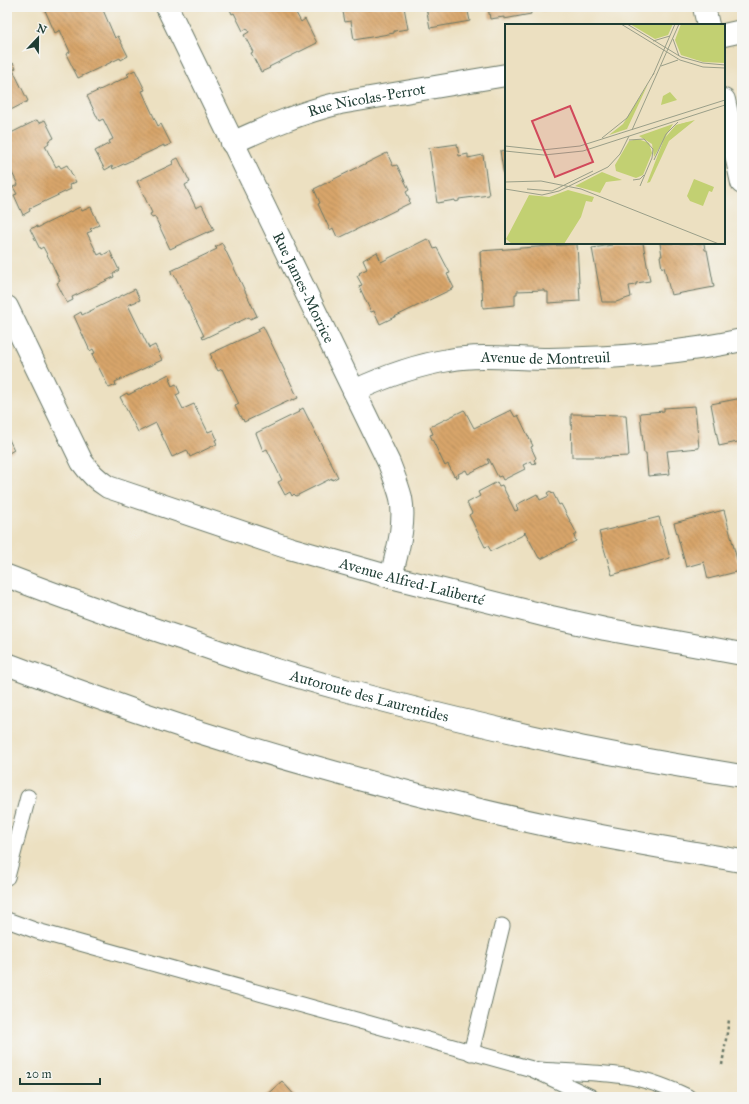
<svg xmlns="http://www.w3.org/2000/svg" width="749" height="1104" viewBox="0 0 749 1104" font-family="'IM FELL Great Primer',serif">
<defs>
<pattern id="building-back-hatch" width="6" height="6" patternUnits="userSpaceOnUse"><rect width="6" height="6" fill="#d8a56a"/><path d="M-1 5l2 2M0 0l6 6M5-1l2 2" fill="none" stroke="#af8858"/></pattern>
</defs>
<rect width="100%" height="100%" fill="#f6f6f2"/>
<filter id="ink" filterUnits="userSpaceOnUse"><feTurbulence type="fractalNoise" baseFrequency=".025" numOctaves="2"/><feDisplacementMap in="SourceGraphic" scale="8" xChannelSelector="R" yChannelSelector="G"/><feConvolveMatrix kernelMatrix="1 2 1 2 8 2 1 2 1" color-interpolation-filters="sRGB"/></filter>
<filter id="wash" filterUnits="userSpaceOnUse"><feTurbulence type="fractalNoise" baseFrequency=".012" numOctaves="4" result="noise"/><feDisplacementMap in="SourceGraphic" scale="16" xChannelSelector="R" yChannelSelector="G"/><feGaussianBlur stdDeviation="0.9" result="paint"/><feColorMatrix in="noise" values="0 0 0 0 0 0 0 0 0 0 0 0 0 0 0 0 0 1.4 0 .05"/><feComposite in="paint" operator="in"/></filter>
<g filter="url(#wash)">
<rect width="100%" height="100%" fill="#ece0c1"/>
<g id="blocks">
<!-- building -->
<g fill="url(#building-back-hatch)">
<polygon points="46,7 100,7 101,10 103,10 115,38 118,36 128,56 121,60 120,58 78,78 66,54 70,52 60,30 55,33 44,8"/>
<polygon points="229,7 297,7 298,9 295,11 301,22 305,19 317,43 269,67 270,68 261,72 251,53 253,52 244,35 249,32 247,28 243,31 234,13 232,14"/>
<polygon points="342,7 404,7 408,29 394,31 394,33 354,40 351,21 345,22"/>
<polygon points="426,7 467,7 470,21 430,28"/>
<polygon points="488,7 530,7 531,14 504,19 504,17 490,19"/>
<polygon points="541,7 557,7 557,8 542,11"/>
<polygon points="7,58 10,64 13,63 16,68 13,70 28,101 7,112"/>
<polygon points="135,70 145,90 142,91 158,126 161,124 171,144 164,147 164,145 113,169 112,166 105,170 95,151 110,143 109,141 113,139 103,119 99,121 87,96 129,76 127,74"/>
<polygon points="37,120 39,123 45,120 54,138 48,141 49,143 45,146 56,167 59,165 61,168 67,165 76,182 69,185 71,189 29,209 30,211 23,215 14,195 17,194 13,187 18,185 8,164 7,164 7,135"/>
<polygon points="457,144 459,156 468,154 468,158 483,155 489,195 459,199 459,201 455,202 455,200 437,203 429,148"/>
<polygon points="506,150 506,182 505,182 500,151"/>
<polygon points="387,153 393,166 397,165 409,190 406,192 410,200 409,200 410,203 339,238 339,236 337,237 333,228 330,230 318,204 320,203 314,189"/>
<polygon points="178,158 190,182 185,185 196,208 202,205 214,230 207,233 207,232 170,249 155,217 152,218 150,214 152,213 137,181 173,164 172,161"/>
<polygon points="80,207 82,211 91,207 99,225 90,229 92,231 87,233 98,255 102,253 103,255 110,251 119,270 113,274 114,277 72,297 73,300 67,303 57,283 60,281 52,264 43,247 40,249 30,229 37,226 37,228"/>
<polygon points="427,239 428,241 430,240 434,249 437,248 450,273 447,274 454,288 380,324 374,311 371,312 359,286 362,285 357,276 360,274 359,273 367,269 363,260 377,252 381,262"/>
<polygon points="222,243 257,316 250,319 249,317 203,339 202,336 204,336 174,274 172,275 171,271 217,249 215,247"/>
<polygon points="611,243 643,243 650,281 636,283 636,285 629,286 631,297 616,302 602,302 592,248 612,245"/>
<polygon points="660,243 704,243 705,250 707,250 714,287 671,295 664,267 662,268 660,256 662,256"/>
<polygon points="577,244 580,301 548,303 548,292 544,292 544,290 517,291 517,294 515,294 515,305 483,308 480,251"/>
<polygon points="135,289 140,300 128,305 149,348 155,345 162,360 115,382 116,385 109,388 92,354 95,353 93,349 90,351 74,316 81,312 82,315"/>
<polygon points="263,326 298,398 293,400 293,399 244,422 243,419 242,420 235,406 239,404 222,369 218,371 211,358 212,357 210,354 259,331 258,329"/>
<polygon points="169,374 171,378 169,379 172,386 176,384 180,393 176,395 183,409 194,404 208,432 213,430 217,439 215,440 217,444 190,457 187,450 172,457 156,423 138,432 120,397 127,393 128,395"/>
<polygon points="742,398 742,441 719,446 711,404"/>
<polygon points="695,406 699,448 667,451 670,474 648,476 646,453 644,453 640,413 664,411 664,408"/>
<polygon points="303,408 338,477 332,480 332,478 296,496 294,494 292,496 290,492 285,495 278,482 282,480 267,449 263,451 256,433 299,412 298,411"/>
<polygon points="464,410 465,411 474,428 511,410 515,417 518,415 533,446 531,447 536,458 534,460 536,463 533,464 531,461 523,465 525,469 503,480 501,476 498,477 489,459 487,459 489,463 468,474 466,470 458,474 459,476 456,478 455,475 454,476 448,464 445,466 430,435 433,434 430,427"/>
<polygon points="571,414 626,415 629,456 604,457 604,458 600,458 600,457 572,457"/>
<polygon points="7,435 14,450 9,453 7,451"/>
<polygon points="497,482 499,486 502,485 515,511 518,510 516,505 537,494 540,500 549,496 547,493 550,491 552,494 553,493 559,505 561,504 577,534 574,536 576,541 541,559 540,557 539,558 525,532 524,533 525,534 491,551 488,546 485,547 469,515 472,513 467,503 480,496 478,492"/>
<polygon points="724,510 740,571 708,579 704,562 686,567 674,523"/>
<polygon points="659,517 670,558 612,575 599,532"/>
<polygon points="282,1081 296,1097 264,1097"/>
</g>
</g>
</g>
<g filter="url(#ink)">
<use href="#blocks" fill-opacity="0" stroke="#677665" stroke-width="1"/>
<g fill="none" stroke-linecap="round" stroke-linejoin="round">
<!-- lane casing -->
<g stroke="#677665" stroke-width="17">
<g id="lane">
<polyline points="7,877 28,797"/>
<polyline points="7,920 37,931 532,1069 591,1097"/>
<polyline points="471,1053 502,926"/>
<path d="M540 1070C566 1072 592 1072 617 1075 640 1077 667 1087 688 1097"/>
</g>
</g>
<!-- street casing -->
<g stroke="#677665" stroke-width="24">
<g id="street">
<path id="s1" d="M167 7 389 463C393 474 398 486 401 498 406 524 397 552 391 577"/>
<polyline points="704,7 708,25"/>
<polyline points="724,35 742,31"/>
<polyline points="724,100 742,183"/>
<path id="s2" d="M232 143C267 127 302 112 340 103L506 75"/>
<path id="s3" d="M7 307 82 462C89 472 97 480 108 487L289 548 391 577 551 617 605 629 742 654"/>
<path id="s4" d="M354 391C384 377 416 365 449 360 482 354 516 359 549 359 614 358 679 354 742 340"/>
</g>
</g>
<!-- highway casing -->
<g stroke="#677665" stroke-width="24">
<g id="highway">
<path id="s5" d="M7 576C69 600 132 622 195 643 243 660 292 676 341 689 413 709 485 726 557 742 618 756 680 766 742 776"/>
<path d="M7 664C107 703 209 737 312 766 389 788 467 808 546 825 611 839 677 850 742 861"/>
</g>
</g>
<!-- path -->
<polyline stroke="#677665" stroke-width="2.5" stroke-dasharray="3 3" stroke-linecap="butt" points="722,1065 729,1020"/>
<!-- lane -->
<use href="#lane" stroke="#fff" stroke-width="15"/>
<!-- street -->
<use href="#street" stroke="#fff" stroke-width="22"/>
<!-- highway -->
<use href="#highway" stroke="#fff" stroke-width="22"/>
</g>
</g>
<g text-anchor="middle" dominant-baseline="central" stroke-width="3" stroke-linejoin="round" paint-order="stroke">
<!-- street labels -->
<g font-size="15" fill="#1f3d34" stroke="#f6f6f2">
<text stroke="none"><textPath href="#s2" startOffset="142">Rue Nicolas-Perrot</textPath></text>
<text stroke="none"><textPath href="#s1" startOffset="312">Rue James-Morrice</textPath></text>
<text stroke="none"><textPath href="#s4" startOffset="197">Avenue de Montreuil</textPath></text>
<text stroke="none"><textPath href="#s3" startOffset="527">Avenue Alfred-Laliberté</textPath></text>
<text stroke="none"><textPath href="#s5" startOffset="382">Autoroute des Laurentides</textPath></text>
</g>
</g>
<!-- overview -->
<g transform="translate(505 24)">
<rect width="220" height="220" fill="#ece0c1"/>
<path d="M143 60 122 105 104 111 118 100ZM190 96 164 117 145 158 142 159 159 115 171 101ZM168 100 149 133 147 120 134 112ZM133 115 144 119 147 129 138 151 131 154 111 147 110 141 124 117ZM97 148 117 156 101 158 95 169 70 162Z" fill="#c2d072"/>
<path d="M125 0H168L163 11 150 15ZM176 0H220V39L198 38 176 31 170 16ZM165 68 172 76 156 81 158 72ZM183 98 166 115 164 113 172 101ZM189 155 209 163 207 168 204 167 198 182 185 177 182 172ZM63 166 89 173 87 178 81 177 76 193 59 220H7L1 215 24 171 44 173Z" fill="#c2d072"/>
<path fill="none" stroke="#9a9f89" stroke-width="1" d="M116 0 175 36 198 43 220 44M122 0 176 33 198 39 220 41M168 15 174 32M148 17 165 12M156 42 173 36M148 51 170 0M127 106 174 0M97 114 122 94 149 49M124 116 139 115 148 125 147 134 135 162M0 122 37 126 75 122 220 76M0 127 39 131 78 127 220 81M149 136 161 110 173 98M128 156 135 155 139 151M0 158 36 157 76 165 214 220M0 165 37 171 54 167 103 143 115 130 124 112M22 165 47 167 88 147"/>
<path fill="#d1495b" fill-opacity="0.15" stroke="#d1495b" stroke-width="2" d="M65 82 88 138 50 153 27 97Z"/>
<rect width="220" height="220" fill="none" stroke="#1f3d34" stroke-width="2"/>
</g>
<!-- margin -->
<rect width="749" height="1104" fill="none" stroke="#f6f6f2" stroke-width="24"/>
<!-- north arrow -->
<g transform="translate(38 38) rotate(22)" stroke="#f6f6f2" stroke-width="3" paint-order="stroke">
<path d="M0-3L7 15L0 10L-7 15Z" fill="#1f3d34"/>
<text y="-6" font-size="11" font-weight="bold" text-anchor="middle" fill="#1f3d34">N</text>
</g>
<!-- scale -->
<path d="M20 1078v6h80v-6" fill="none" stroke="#1f3d34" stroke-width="2"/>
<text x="26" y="1078" font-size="12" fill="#1f3d34" stroke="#f6f6f2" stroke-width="3" paint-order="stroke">20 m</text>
</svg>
